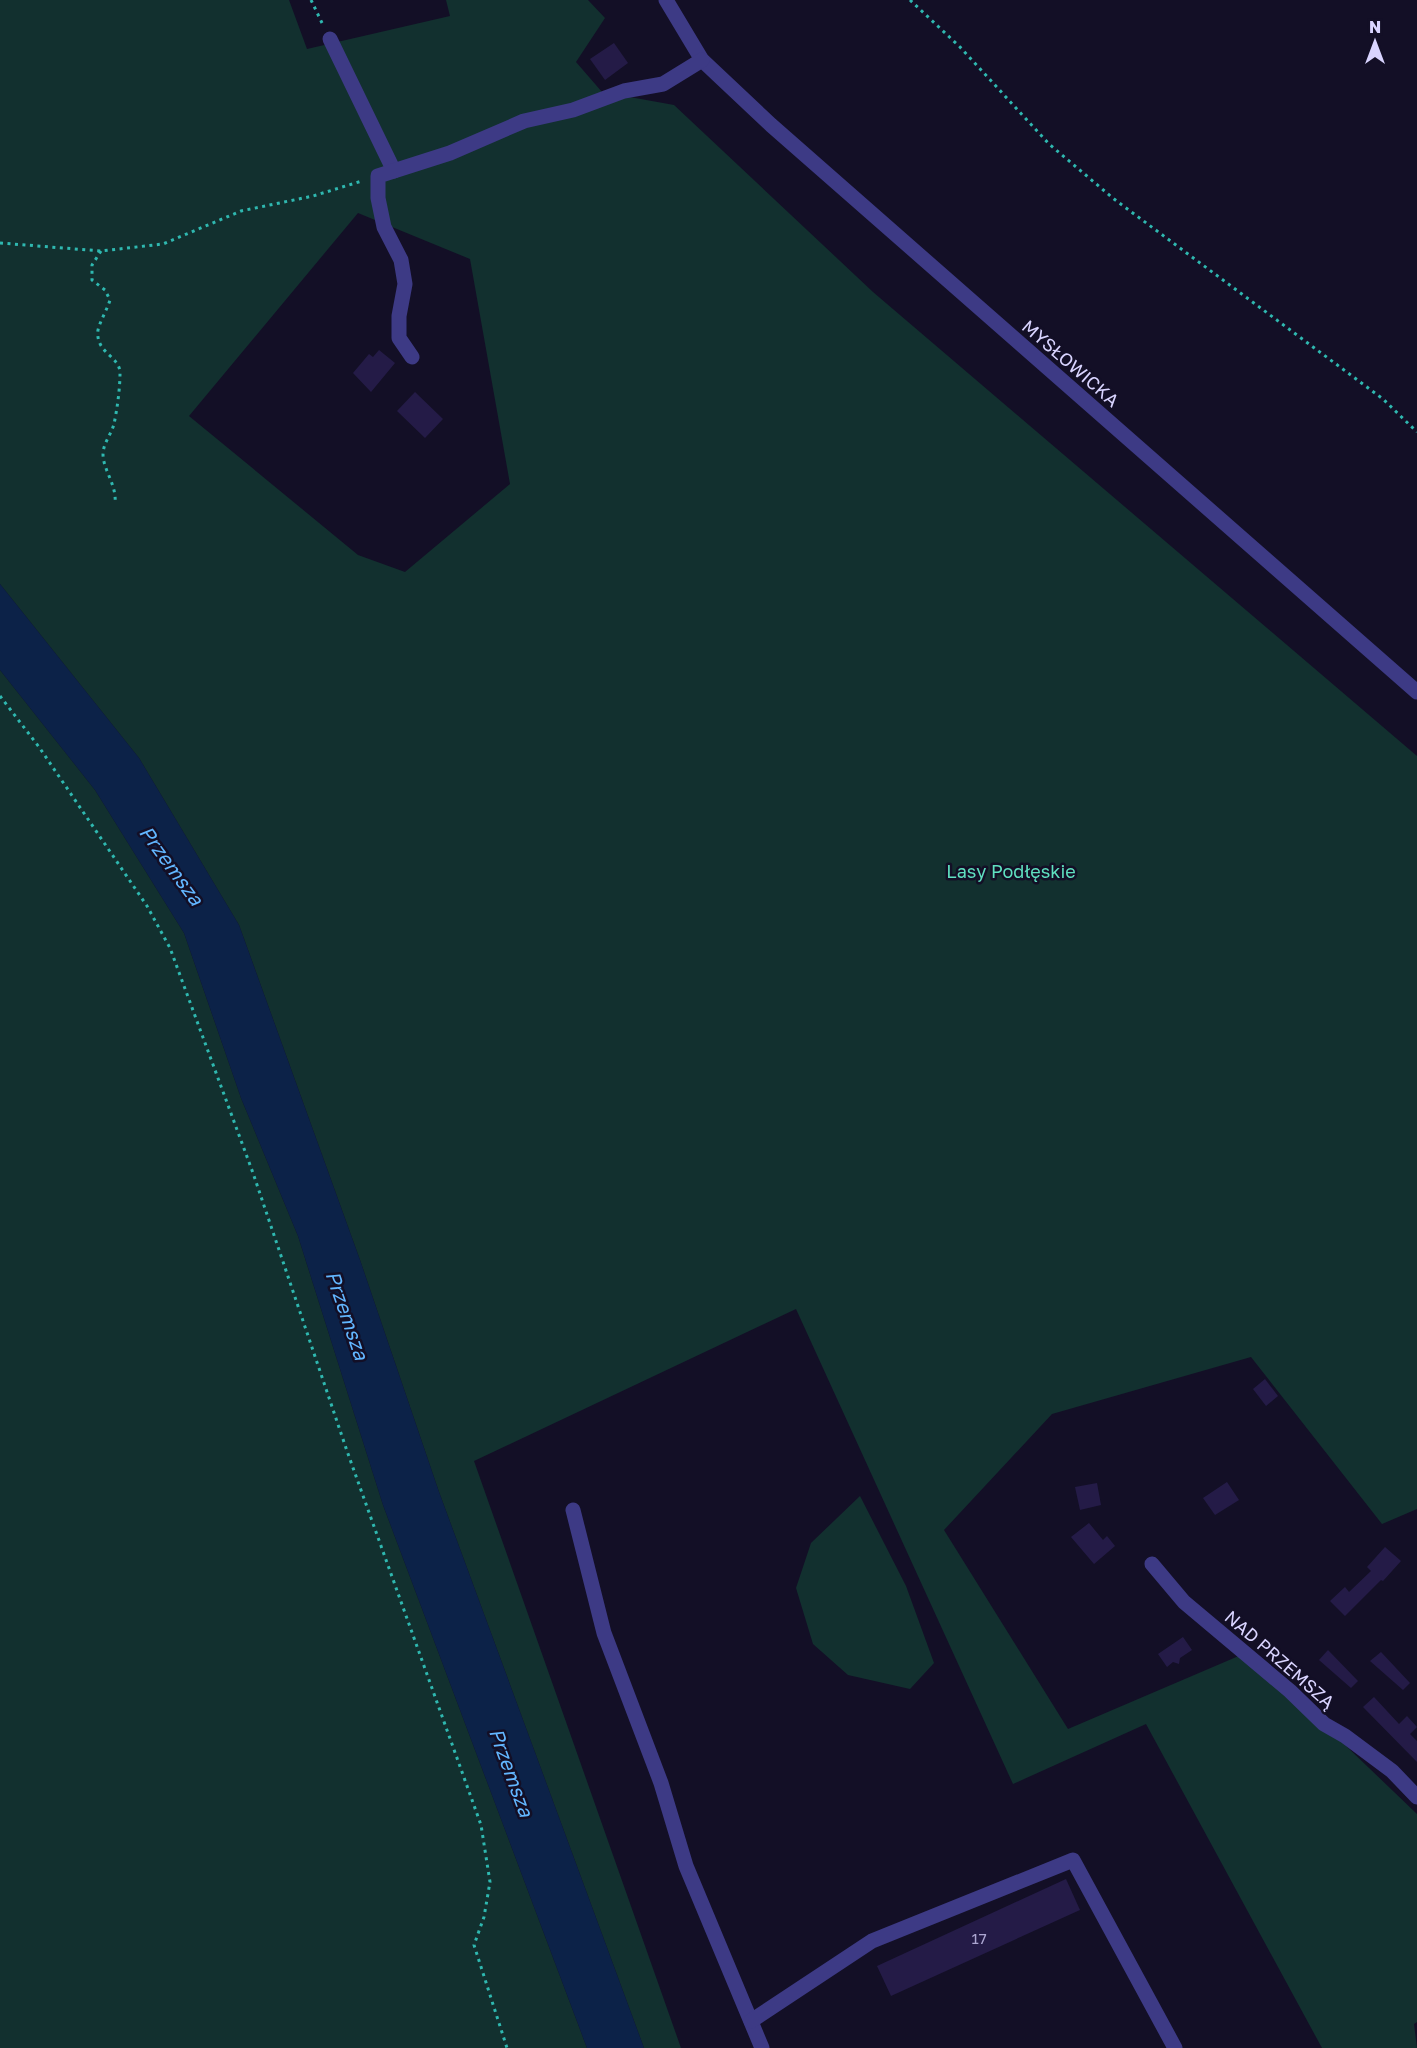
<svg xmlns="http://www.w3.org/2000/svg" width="1417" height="2048" viewBox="0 0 1417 2048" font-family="'Golos Text',sans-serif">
<rect width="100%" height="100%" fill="#130f26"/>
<!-- green -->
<g fill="#12302f" fill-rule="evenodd">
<path d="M0 0H289L307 49 450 16 446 0H588L605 18 576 62 602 92 674 105 873 292 1417 756V1509L1382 1524 1251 1357 1052 1414 944 1530 1068 1729 1248 1652 1417 1814V2022L1414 2024 1417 2048H1322L1146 1724 1013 1784 796 1309 474 1461 681 2048H644L439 1492 360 1260 239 925 139 758 0 584ZM358 213 470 259 510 484 405 572 358 555 189 416Z"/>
<polygon points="0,670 95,790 184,933 241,1098 298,1236 383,1505 587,2048 0,2048"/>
<polygon points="860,1496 906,1586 934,1663 910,1689 848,1675 813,1644 796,1588 811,1543"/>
</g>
<!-- water -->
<polygon fill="#0c2248" points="0,584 139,758 239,925 360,1260 439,1492 644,2048 587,2048 383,1505 298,1236 241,1098 184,933 95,790 0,670"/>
<!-- building -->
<g fill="#241b47">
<polygon points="614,43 628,63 605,80 590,59"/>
<polygon points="379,350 395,363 371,392 353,373 369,354 373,357"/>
<polygon points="415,392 443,419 425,438 397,411"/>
<polygon points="1265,1379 1278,1396 1266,1406 1253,1389"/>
<polygon points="1227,1482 1239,1500 1215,1515 1203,1498"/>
<polygon points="1097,1483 1101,1505 1080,1510 1075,1487"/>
<polygon points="1089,1523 1103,1540 1107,1536 1115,1546 1094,1564 1071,1537"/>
<polygon points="1385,1547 1401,1561 1383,1581 1381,1580 1345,1616 1330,1601 1345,1587 1349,1592 1371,1571 1367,1567"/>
<polygon points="1183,1637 1192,1650 1180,1658 1179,1664 1173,1662 1167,1667 1158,1654"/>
<polygon points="1328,1650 1358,1681 1351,1688 1319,1660"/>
<polygon points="1381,1652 1410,1683 1403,1690 1370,1661"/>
<polygon points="1374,1697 1399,1724 1407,1716 1417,1727 1410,1734 1417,1741 1417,1762 1363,1707"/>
<polygon points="1066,1879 1080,1910 891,1996 877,1966"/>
</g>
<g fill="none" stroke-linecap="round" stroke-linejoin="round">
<!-- path -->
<g stroke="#2fb8b0" stroke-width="3" stroke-dasharray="3 4.5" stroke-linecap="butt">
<polyline points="311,0 323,25"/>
<polyline points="910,0 960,47 1049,144 1114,199 1383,399 1417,432"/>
<polyline points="0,243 101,251 163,244 241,211 313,196 362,181"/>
<path d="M101 251 92 265V280L105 290 110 300C107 310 100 321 98 330 95 353 120 356 120 373 120 389 117 410 114 424 111 435 103 443 103 455 104 472 117 485 115 504"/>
<polyline points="0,696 39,747 147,906 170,948 253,1173 347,1451 481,1825 490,1882 484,1917 474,1945 507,2048"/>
</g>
<!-- minor -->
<g stroke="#3d3a85" stroke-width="15">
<polyline points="666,0 702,60 771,125 1417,692"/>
<polyline points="330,39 394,171"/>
<polyline points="412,357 399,338 399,316 405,284 401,260 384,227 378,198 378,176 450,153 524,121 573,110 624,91 663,84 702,60"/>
<polyline points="573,1510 604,1633 661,1783 686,1866 762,2048"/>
<polyline points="1152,1564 1184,1602 1290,1691 1324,1724 1345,1736 1392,1771 1417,1797"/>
<polyline points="751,2021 872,1941 1073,1860 1175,2048"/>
</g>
</g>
<g text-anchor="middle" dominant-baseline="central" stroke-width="5" stroke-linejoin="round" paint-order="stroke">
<!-- number labels -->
<g font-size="15" fill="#aca6d1">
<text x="979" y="1938">17</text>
</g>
<!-- street labels -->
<g font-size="18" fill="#d9d4ff" stroke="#130f26">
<text transform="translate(1071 363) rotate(41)">MYSŁOWICKA</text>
<text transform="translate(1280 1659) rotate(41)">NAD PRZEMSZĄ</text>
</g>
<!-- park labels -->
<g font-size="18" fill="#5fe0c0" stroke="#130f26">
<text x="1011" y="871">Lasy Podłęskie</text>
</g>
<!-- water labels -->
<g font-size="20" font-style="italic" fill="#62b6ff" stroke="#130f26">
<text transform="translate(172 865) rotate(54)">Przemsza</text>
<text transform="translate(348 1315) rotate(71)">Przemsza</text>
<text transform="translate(512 1772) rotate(70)">Przemsza</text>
</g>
</g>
<!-- north arrow -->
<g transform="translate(1375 42)" stroke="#130f26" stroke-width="4.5" paint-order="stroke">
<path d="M0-4.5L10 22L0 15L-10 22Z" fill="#d9d4ff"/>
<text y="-9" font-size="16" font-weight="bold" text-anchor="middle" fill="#d9d4ff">N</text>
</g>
</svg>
